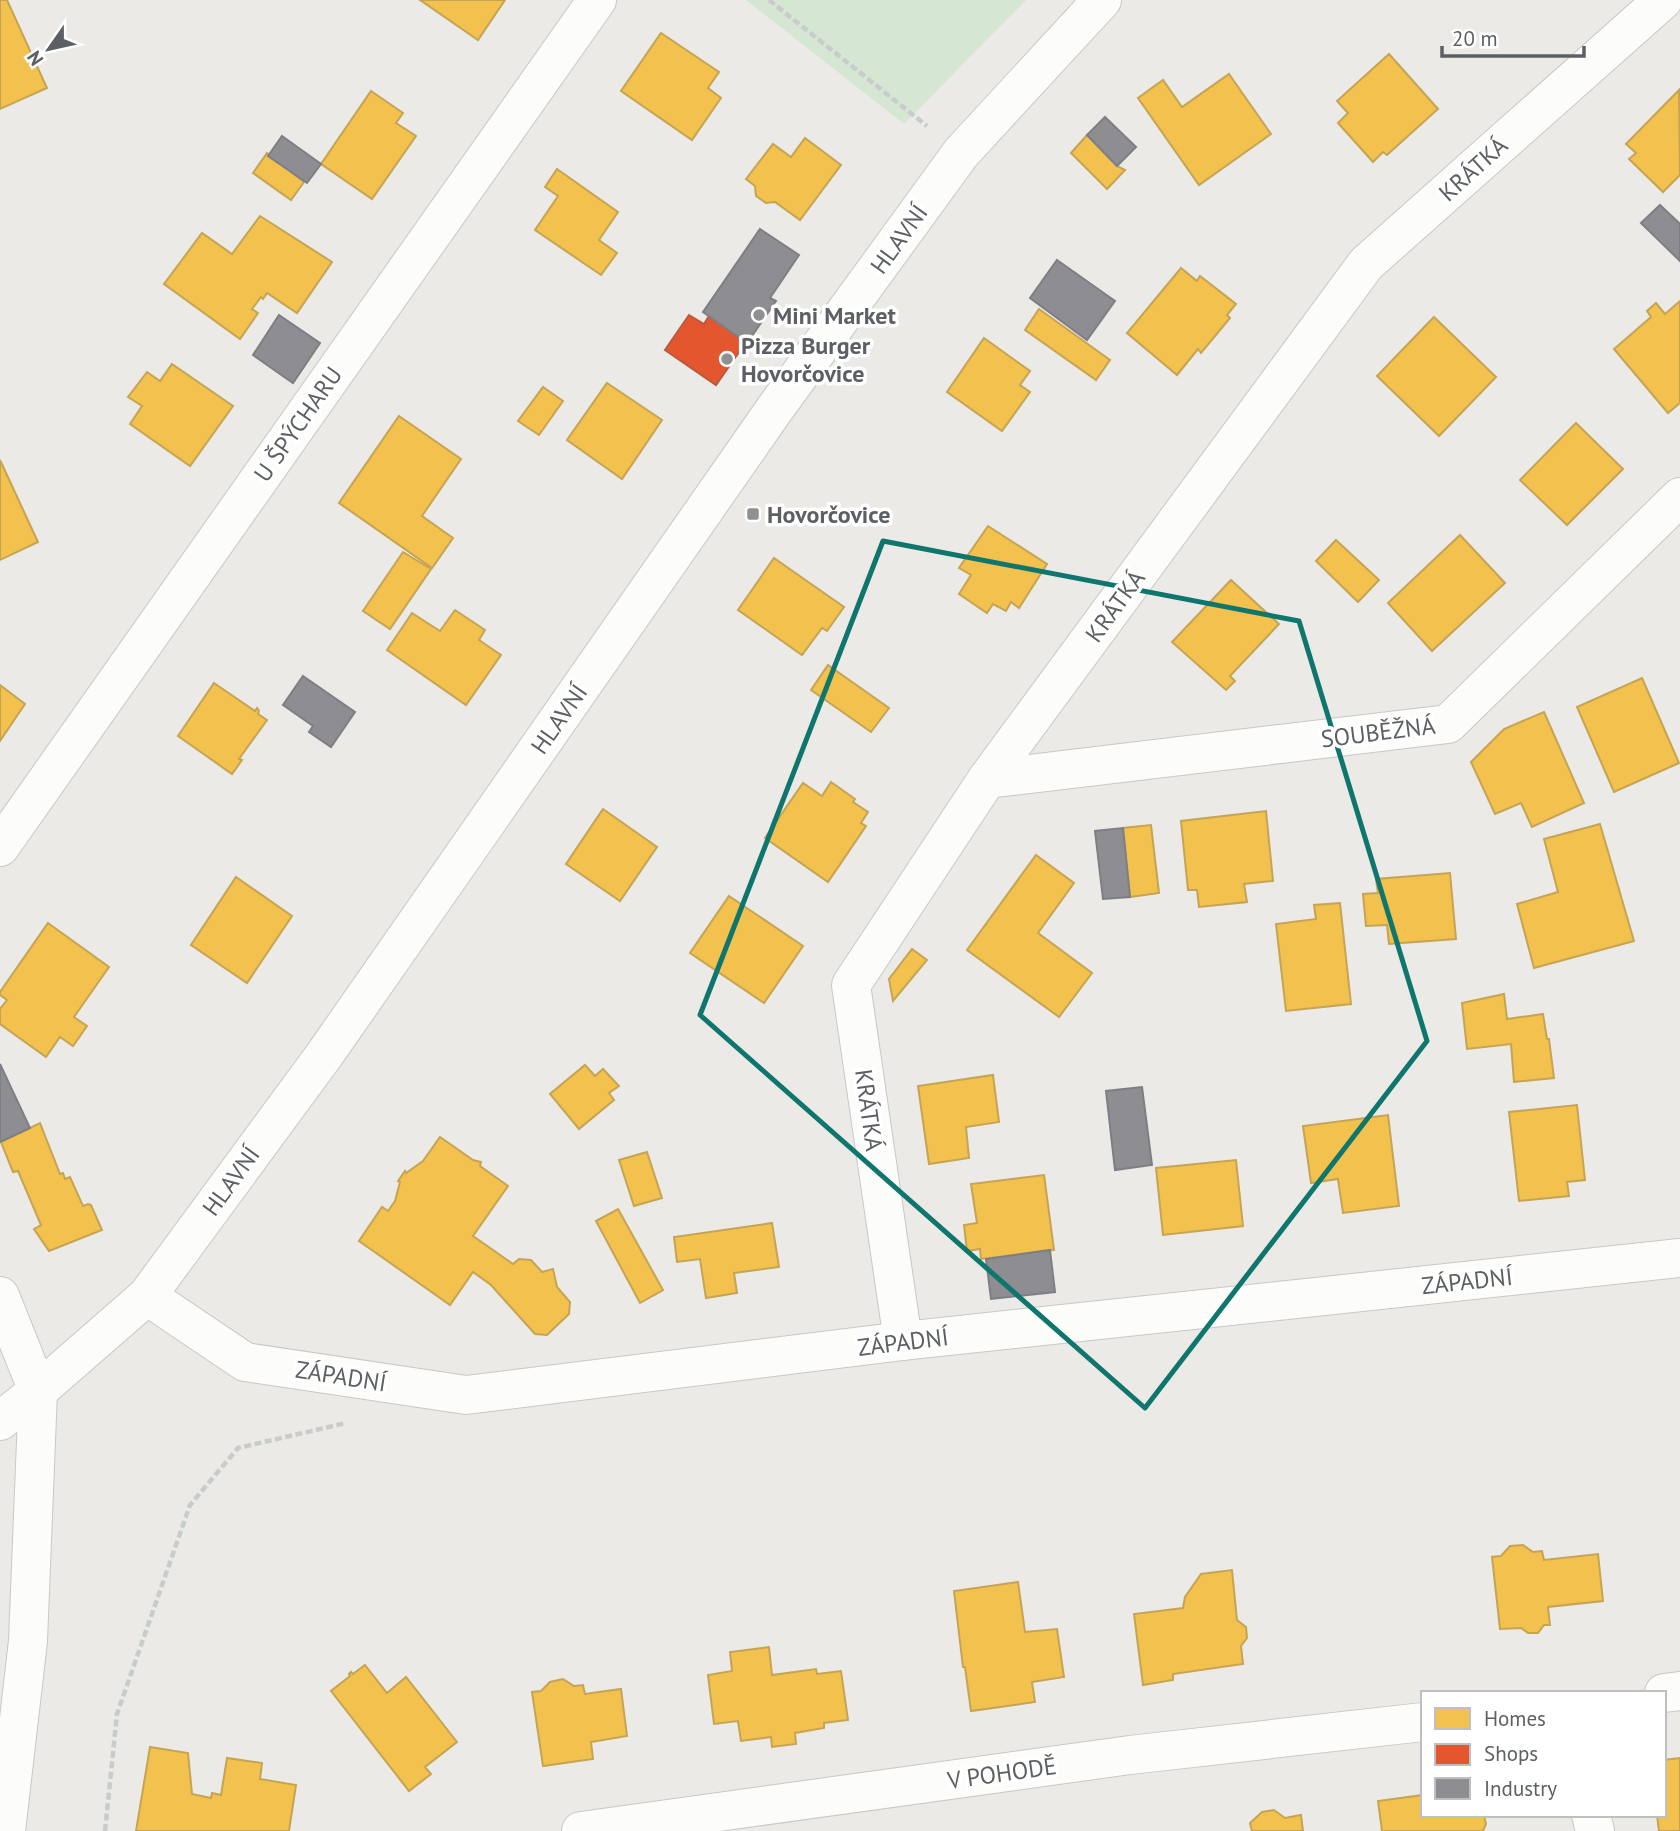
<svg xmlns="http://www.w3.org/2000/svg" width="1680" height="1831" viewBox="0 0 1680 1831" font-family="'PT Sans',sans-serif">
<rect width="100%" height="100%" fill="#ebeae6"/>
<!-- green -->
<polygon fill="#d5e6d3" points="746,0 1026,0 904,124"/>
<!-- homes -->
<g fill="#f2c14e" stroke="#c5a454" stroke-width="2">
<polygon points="0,0 7,0 47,88 0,109"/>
<polygon points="420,0 505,0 478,40"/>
<polygon points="661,33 719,72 708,88 721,98 692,140 621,91"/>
<polygon points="1389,54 1438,109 1387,155 1383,152 1373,162 1338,123 1348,113 1337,101"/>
<polygon points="1229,74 1271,134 1199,185 1138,98 1163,80 1182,107"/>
<polygon points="1679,90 1680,175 1663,192 1629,159 1636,153 1626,144"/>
<polygon points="371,91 403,113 396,123 416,136 372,199 321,164"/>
<polygon points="1087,135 1117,166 1125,170 1107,189 1071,153"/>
<polygon points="805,138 841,165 800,220 775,202 766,203 756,196 755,186 746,179 773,144 791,157"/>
<polygon points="267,153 304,182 291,200 253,173"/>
<polygon points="557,169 618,212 599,240 617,253 601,275 535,230 558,196 545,187"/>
<polygon points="260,216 332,262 297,313 267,293 263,299 261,297 252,309 258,313 240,339 164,284 202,233 232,254"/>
<polygon points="1181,268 1197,281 1200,276 1236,304 1227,315 1230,318 1201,353 1198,349 1177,375 1127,333"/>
<polygon points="1680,301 1680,403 1668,413 1614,349 1651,317 1647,311 1656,303 1665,314"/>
<polygon points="1039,309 1110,360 1096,380 1025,330"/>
<polygon points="1434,317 1496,377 1439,436 1377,376"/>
<polygon points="984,338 1030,371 1020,385 1030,392 1002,431 947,392"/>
<polygon points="172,364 233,406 190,466 130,424 142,406 128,397 147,372 160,381"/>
<polygon points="607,383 662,420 622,479 567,440"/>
<polygon points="543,387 563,401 539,435 518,421"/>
<polygon points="399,416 461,459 422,516 453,538 432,568 339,503"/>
<polygon points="1576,423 1623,469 1567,525 1520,480"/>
<polygon points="0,460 38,542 0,560"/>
<polygon points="988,526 1047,564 1019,608 1011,602 1006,611 993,604 987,613 959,594 971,575 959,568"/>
<polygon points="1460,535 1505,583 1432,651 1388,603"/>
<polygon points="1336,540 1379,580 1358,602 1316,561"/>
<polygon points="403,552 431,569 390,629 363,611"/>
<polygon points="774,558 844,607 827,631 822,628 802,655 738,610"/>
<polygon points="1231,580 1279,624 1230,676 1235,681 1226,690 1172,642"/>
<polygon points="455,610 485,630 479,640 501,655 466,705 387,650 412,613 440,631"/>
<polygon points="828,665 889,708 871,732 811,690"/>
<polygon points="1642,678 1679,763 1614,792 1577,707"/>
<polygon points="214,683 255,711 257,708 259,711 258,714 267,720 239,759 242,760 232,774 178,736"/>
<polygon points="0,685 25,704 0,741"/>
<polygon points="1544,712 1584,803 1532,827 1521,803 1495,814 1471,762 1504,729"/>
<polygon points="831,782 855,799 853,802 868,812 861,823 866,826 828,882 765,838 803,783 822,796"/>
<polygon points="603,809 657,847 620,901 566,864"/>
<polygon points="1266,811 1273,881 1244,884 1247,902 1199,907 1197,890 1188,890 1181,821"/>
<polygon points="1600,824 1634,941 1534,968 1517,904 1558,892 1544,839"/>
<polygon points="1151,825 1159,893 1130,897 1123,828"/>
<polygon points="1036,855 1074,883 1038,933 1092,973 1059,1017 967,950"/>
<polygon points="1450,873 1456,939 1389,944 1387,925 1366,926 1363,894 1378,893 1376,879"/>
<polygon points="236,877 292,916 247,983 191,945"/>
<polygon points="729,896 803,946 764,1003 690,953"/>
<polygon points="1340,903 1351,1004 1286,1011 1276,924 1316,919 1314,905"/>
<polygon points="48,923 109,967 74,1017 87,1026 73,1046 60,1037 46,1057 0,1024 0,1009 7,1000 0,995 0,992"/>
<polygon points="912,949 927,960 893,1001 889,979"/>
<polygon points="1504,994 1507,1019 1543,1014 1547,1039 1549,1039 1554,1078 1514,1082 1511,1044 1467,1049 1462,1003"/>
<polygon points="585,1065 595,1076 603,1069 619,1086 609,1093 614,1100 579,1129 550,1094"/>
<polygon points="993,1075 999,1122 966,1127 969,1158 929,1164 918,1086"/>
<polygon points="1577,1105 1585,1180 1567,1182 1569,1196 1519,1201 1509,1112"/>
<polygon points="1388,1115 1399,1206 1343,1213 1338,1179 1311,1183 1303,1126"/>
<polygon points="40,1123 60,1174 63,1173 65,1179 70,1177 83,1206 88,1204 91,1205 102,1230 49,1251 34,1229 41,1225 18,1171 13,1172 1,1142"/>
<polygon points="440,1137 473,1160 481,1162 480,1166 508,1186 473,1236 513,1264 519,1259 531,1260 542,1272 553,1269 557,1287 570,1302 569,1314 547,1335 535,1334 491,1285 473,1272 450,1305 359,1241 382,1207 388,1211 395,1201 400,1182 398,1181 405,1171 406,1173 423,1161"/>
<polygon points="647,1152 662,1198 634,1206 619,1160"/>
<polygon points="1236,1160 1243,1226 1163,1235 1156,1168"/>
<polygon points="1044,1175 1054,1250 981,1259 980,1249 967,1251 964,1225 977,1223 971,1184"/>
<polygon points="618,1209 663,1290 640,1303 596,1221"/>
<polygon points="772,1223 779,1267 734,1273 737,1293 706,1298 700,1259 677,1262 674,1237"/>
<polygon points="1523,1545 1533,1552 1542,1551 1544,1560 1598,1554 1603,1601 1548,1607 1550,1625 1544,1625 1538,1633 1528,1633 1521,1628 1500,1629 1492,1557 1501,1556 1510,1546"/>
<polygon points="1232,1570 1237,1620 1246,1627 1247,1638 1241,1646 1243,1664 1173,1674 1173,1680 1143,1685 1134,1614 1183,1608 1185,1597 1201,1574"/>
<polygon points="1018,1582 1025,1632 1057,1629 1064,1677 1032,1682 1035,1702 971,1711 965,1667 963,1667 954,1591"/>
<polygon points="769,1647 772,1675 816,1669 817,1674 841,1671 848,1720 824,1723 824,1728 795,1733 796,1744 772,1747 771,1737 741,1741 738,1721 714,1724 708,1675 732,1671 730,1652"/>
<polygon points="365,1665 387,1693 406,1677 457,1742 425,1767 431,1774 409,1791 331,1691 350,1676 349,1674 351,1672 353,1674"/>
<polygon points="563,1679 574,1686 583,1685 585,1694 621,1689 627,1736 591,1742 593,1759 543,1766 532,1692 541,1691 550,1682"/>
<polygon points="150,1747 188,1753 192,1794 211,1798 212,1793 221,1795 227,1758 262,1763 260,1779 296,1785 289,1831 136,1831"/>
<polygon points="1680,1758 1680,1831 1659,1831 1657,1815 1664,1815 1664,1760"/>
<polygon points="1423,1795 1423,1815 1484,1815 1486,1824 1483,1831 1382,1831 1378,1801"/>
<polygon points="1274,1810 1285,1818 1301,1815 1303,1831 1252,1831 1250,1823 1262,1812"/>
</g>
<!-- shops -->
<polygon fill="#e4572e" stroke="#bb593e" stroke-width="2" points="689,315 704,324 709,316 746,342 716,385 665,350"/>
<!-- industry -->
<g fill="#8d8d92" stroke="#7e7f84" stroke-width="2">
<polygon points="1105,117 1136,147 1117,166 1087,135"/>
<polygon points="282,136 321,164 307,183 268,156"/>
<polygon points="1660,205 1680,224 1680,261 1641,223"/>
<polygon points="760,229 799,255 770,298 776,301 747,343 703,312"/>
<polygon points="1057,260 1115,301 1087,340 1030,298"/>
<polygon points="279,315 320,343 293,383 253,355"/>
<polygon points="303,676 355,712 331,747 309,732 313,726 283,705"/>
<polygon points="1123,828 1130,897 1103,899 1095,831"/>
<polygon points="0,1064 30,1128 0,1142"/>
<polygon points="1142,1087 1152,1165 1115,1170 1106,1091"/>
<polygon points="1050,1250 1055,1292 991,1299 986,1259"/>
</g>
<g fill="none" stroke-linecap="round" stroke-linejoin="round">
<!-- street casing -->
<g stroke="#c8c8c8" stroke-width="40">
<g id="street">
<polyline points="987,779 1448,724 1680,497"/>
<polyline points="0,847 597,0"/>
<polyline points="0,1296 38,1391"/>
<polyline points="147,1296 245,1362 466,1395 903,1341 1680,1258"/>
<polyline points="903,1341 851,985 987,779 1366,264 1663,0"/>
<polyline points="1664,1693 1680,1691"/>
<polyline points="1591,1815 1595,1831"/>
<polyline points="581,1831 1130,1755 1423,1722"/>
</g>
</g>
<!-- secondary casing -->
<g stroke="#c8c8c7" stroke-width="40">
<g id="secondary">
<polyline points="0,1421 38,1391 147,1296 325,1054 774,410 961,153 1102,0"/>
<polyline points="6,1831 28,1641 38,1391"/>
</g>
</g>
<!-- path -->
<g stroke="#c8ccca" stroke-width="4.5" stroke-dasharray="7 3.5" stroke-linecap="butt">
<polyline points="769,0 927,126"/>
<polyline points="105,1831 117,1714 190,1505 238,1448 346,1423"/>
</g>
<!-- street -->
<use href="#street" stroke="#fcfcfb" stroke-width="38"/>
<!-- secondary -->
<use href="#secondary" stroke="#fcfcfb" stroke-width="38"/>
</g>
<!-- marked area -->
<path fill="none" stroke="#0f766e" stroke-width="5" stroke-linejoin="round" d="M883 541 1299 621 1427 1041 1145 1408 700 1015Z"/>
<!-- markers -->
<g fill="#8e9091" stroke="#fff" stroke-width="2.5">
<circle cx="759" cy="315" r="7"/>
<circle cx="727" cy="359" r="7"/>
<rect x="746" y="507" width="14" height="14" rx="3.5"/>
</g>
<g text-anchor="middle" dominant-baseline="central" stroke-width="7" stroke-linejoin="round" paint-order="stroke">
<!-- street labels -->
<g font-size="24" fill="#5c5f63" stroke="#fff">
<text transform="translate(1473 169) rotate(-42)">KRÁTKÁ</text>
<text transform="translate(899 239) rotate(-54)">HLAVNÍ</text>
<text transform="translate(298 424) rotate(-55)">U ŠPÝCHARU</text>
<text transform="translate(1115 606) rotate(-54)">KRÁTKÁ</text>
<text transform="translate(559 719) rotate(-55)">HLAVNÍ</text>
<text transform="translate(1378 732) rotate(-7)">SOUBĚŽNÁ</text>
<text transform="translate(869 1110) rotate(82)">KRÁTKÁ</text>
<text transform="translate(231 1181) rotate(-54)">HLAVNÍ</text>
<text transform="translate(1467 1281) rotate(-6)">ZÁPADNÍ</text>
<text transform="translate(903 1342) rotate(-7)">ZÁPADNÍ</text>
<text transform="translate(341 1376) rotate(9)">ZÁPADNÍ</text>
<text transform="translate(1002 1773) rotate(-8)">V POHODĚ</text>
</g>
<!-- poi labels -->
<g font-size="24" font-weight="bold" fill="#5c5f63" stroke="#fff" text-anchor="start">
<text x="773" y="315">Mini Market</text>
<text x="741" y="345">Pizza Burger<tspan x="741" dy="28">Hovorčovice</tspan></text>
<text x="767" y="514">Hovorčovice</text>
</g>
</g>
<!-- legend -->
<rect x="1421" y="1691" width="245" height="126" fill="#ffffff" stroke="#bebfc1" stroke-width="2"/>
<rect x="1435" y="1708" width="35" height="21" fill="#f2c14e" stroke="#bebfc1" stroke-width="2"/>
<text x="1484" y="1726" font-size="21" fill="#5c5f63">Homes</text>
<rect x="1435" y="1744" width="35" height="21" fill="#e4572e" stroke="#bebfc1" stroke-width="2"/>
<text x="1484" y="1761" font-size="21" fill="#5c5f63">Shops</text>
<rect x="1435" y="1778" width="35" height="21" fill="#8d8d92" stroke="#bebfc1" stroke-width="2"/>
<text x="1484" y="1796" font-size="21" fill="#5c5f63">Industry</text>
<!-- north arrow -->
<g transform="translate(49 49) rotate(236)" stroke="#ffffff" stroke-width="5" paint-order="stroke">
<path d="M0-5L12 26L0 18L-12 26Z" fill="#5c5f63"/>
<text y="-10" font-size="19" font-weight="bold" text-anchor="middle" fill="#5c5f63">N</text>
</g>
<!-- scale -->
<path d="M1442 46v10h142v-10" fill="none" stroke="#5c5f63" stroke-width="3.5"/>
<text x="1452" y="46" font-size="21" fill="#5c5f63" stroke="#ffffff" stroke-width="5" paint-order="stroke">20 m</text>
</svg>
